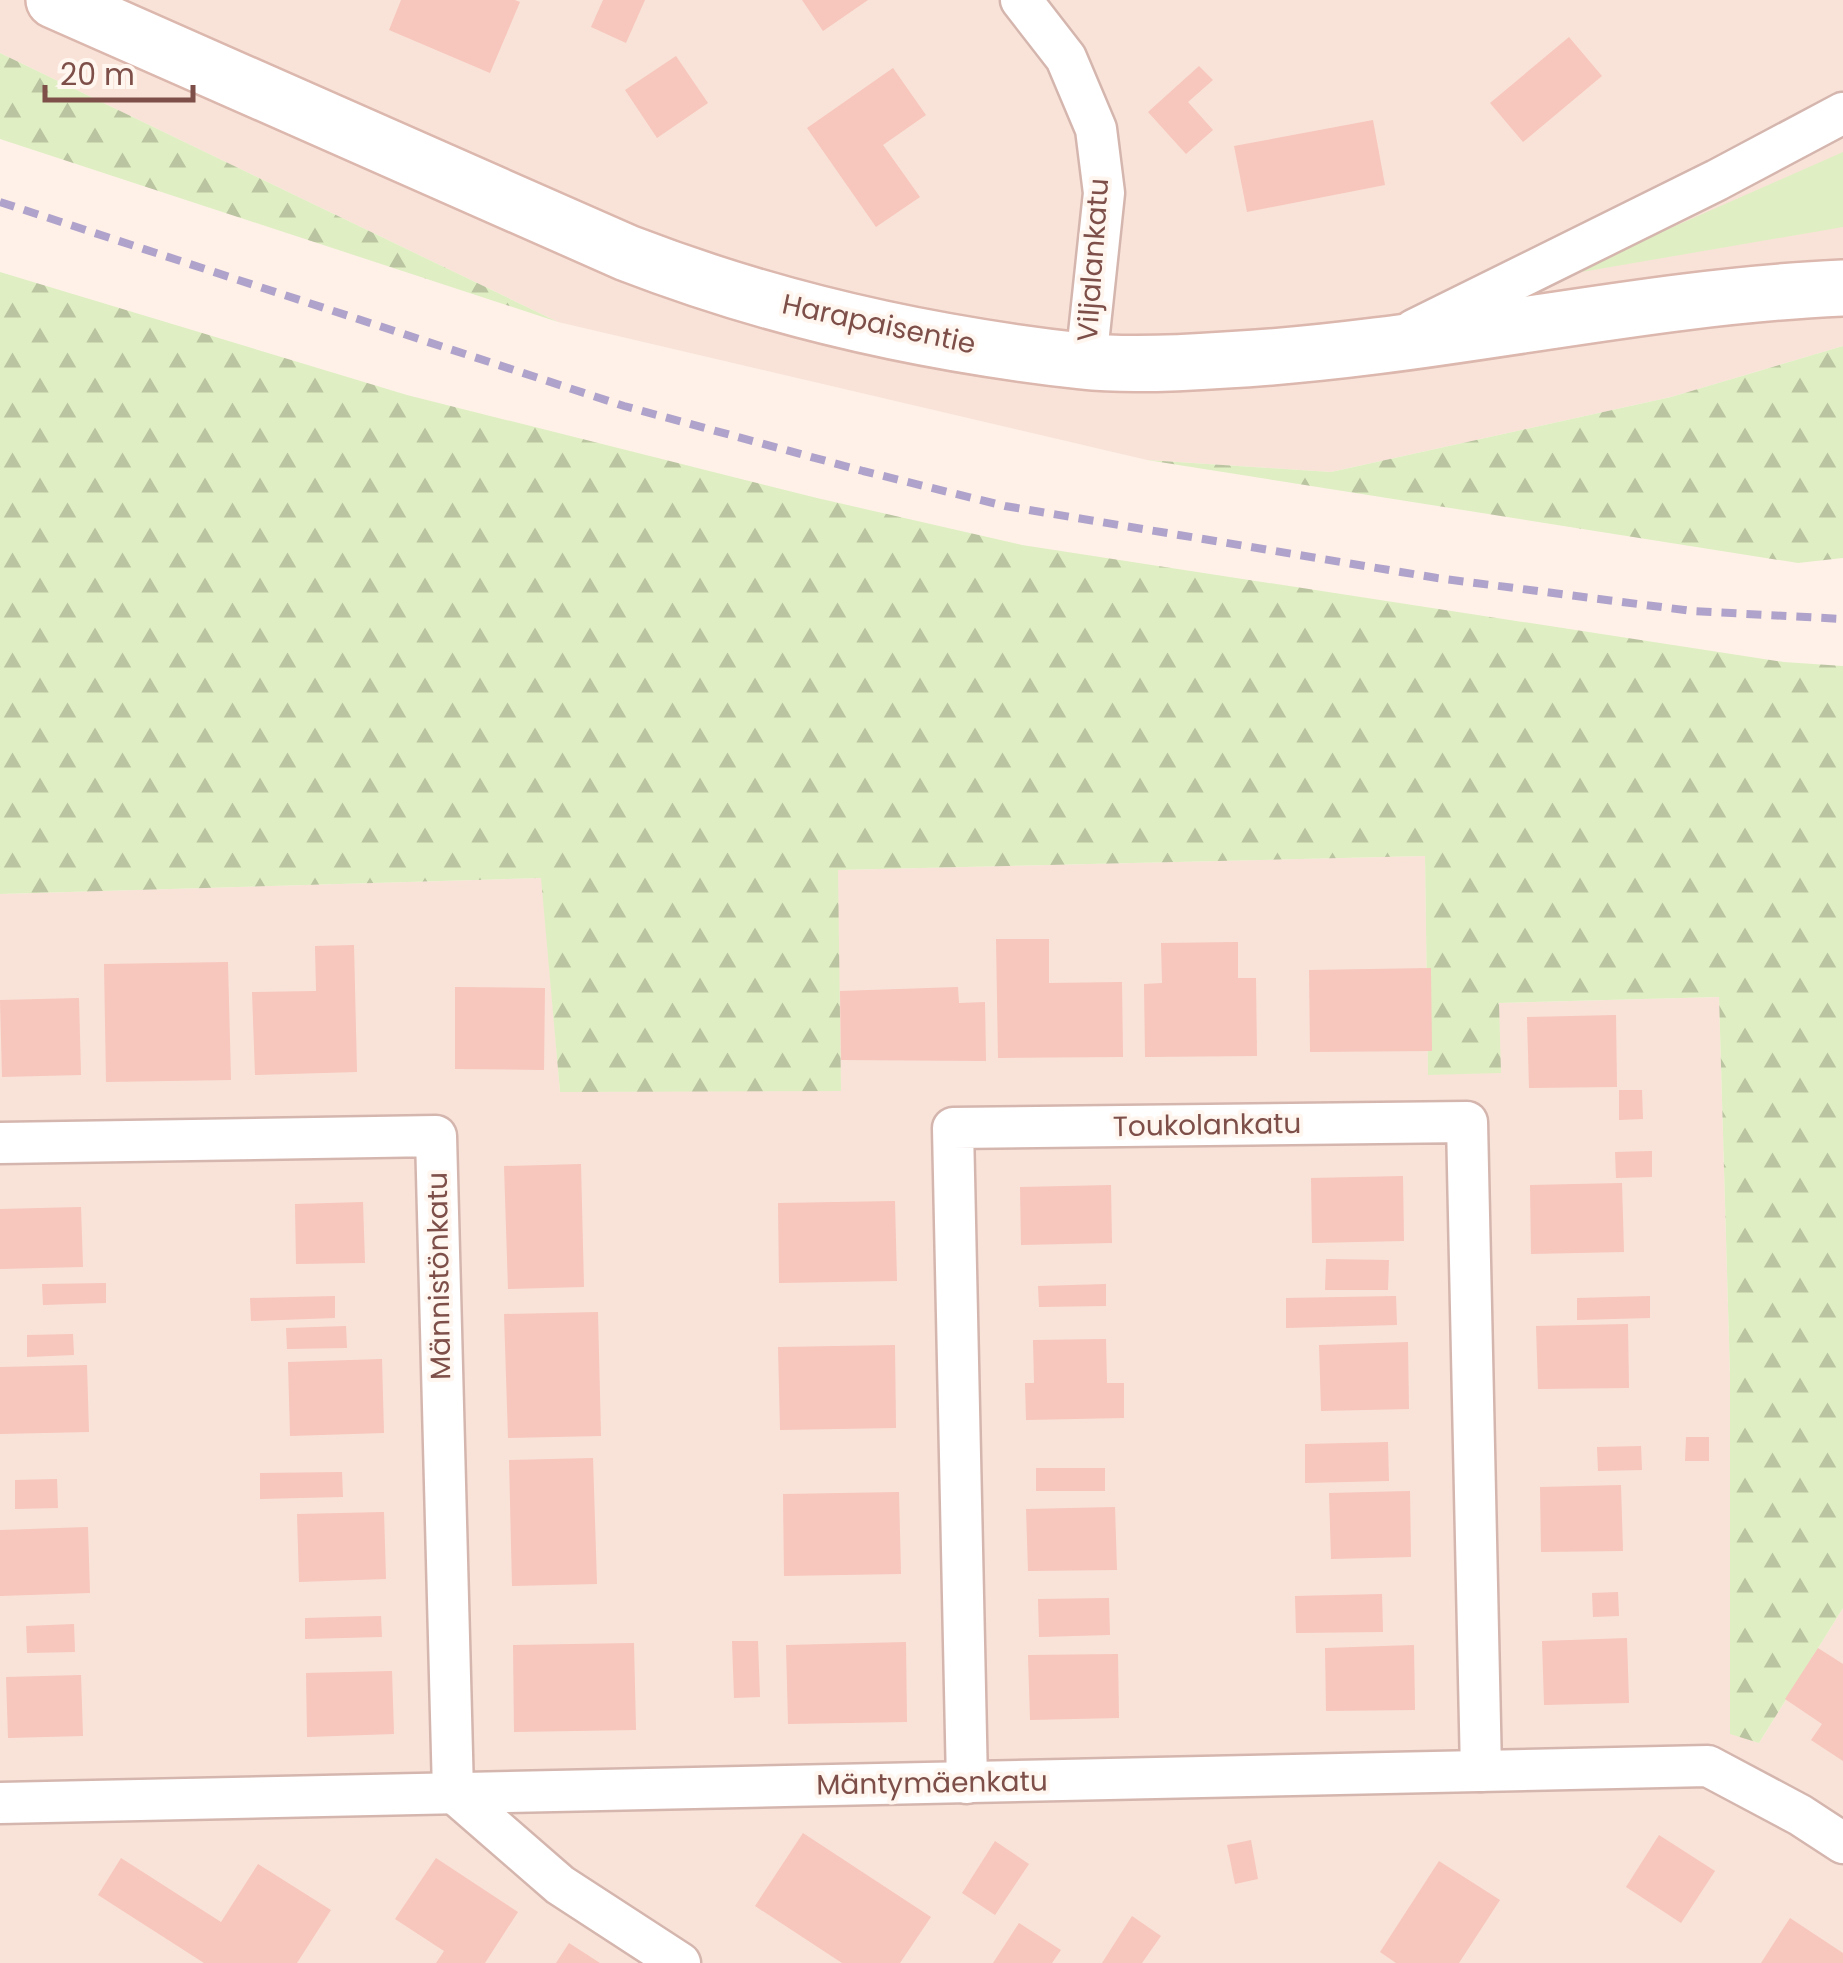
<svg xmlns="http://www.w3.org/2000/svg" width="1843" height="1963" viewBox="0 0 1843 1963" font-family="Poppins,sans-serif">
<defs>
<pattern id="forest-firs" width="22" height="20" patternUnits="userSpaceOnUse" patternTransform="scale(2.5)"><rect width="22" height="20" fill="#dfefc3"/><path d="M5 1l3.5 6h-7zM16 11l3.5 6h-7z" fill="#bac4a0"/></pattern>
</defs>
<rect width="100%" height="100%" fill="#fff1e8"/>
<!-- residential -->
<g fill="#f9e3d8">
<polygon points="0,0 1843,0 1843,346 1671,397 1331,472 1147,460 558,322 0,53"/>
<polygon points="1425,856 1428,1074 1498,1003 1719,997 1730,1376 1730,1733 1759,1743 1843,1608 1843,1963 0,1963 0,894 542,878 560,1092 838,870"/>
</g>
<!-- green -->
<polygon fill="#dfefc3" points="1843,152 1843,227 1564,275"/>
<!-- forest -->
<g fill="url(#forest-firs)">
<polygon points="0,53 558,322 0,139"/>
<polygon points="0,272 407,395 817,498 1022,545 1784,662 1843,666 1843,1608 1759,1743 1730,1734 1730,1376 1719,997 1499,1003 1501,1073 1428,1075 1425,856 838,870 841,1091 560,1092 541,878 0,894"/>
<polygon points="1843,346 1843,558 1798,563 1147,460 1331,472 1671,397"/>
</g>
<!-- building -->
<g fill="#f7c6bc">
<polygon points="401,0 515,0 520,2 490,73 389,30"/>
<polygon points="603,0 645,0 626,43 591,27"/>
<polygon points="802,0 868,0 823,31"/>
<polygon points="1569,37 1602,76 1523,142 1490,103"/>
<polygon points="676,56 708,103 657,138 625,90"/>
<polygon points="1199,66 1213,80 1188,102 1213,130 1186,154 1148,112"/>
<polygon points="893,68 926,115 883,145 920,197 876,227 807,128"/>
<polygon points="1373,120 1385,185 1247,212 1234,146"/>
<polygon points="996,939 1049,939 1049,983 1122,982 1123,1057 998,1058"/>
<polygon points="1238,942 1238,978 1256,978 1257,1056 1145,1057 1144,984 1162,983 1161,943"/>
<polygon points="354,945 357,1072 255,1075 252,992 316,991 315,946"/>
<polygon points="228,962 231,1080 106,1082 104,964"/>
<polygon points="1431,968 1432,1051 1310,1052 1309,970"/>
<polygon points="455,987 545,988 544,1070 455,1069"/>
<polygon points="958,987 959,1003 985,1002 986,1061 841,1060 840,991"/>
<polygon points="79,998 81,1075 2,1077 0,1000"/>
<polygon points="1616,1015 1617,1087 1529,1088 1527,1017"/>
<polygon points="1619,1090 1642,1090 1643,1119 1619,1120"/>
<polygon points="1652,1151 1652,1177 1616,1178 1615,1152"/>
<polygon points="581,1164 584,1287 508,1289 504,1166"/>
<polygon points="1403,1176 1404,1241 1312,1243 1311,1178"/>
<polygon points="1622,1183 1624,1252 1531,1254 1530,1185"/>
<polygon points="1111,1185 1112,1243 1021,1245 1020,1187"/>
<polygon points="895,1201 897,1281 779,1283 778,1203"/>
<polygon points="363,1202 365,1263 296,1264 295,1204"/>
<polygon points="81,1207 83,1267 0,1269 0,1209"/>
<polygon points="1326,1259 1389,1260 1388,1290 1325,1290"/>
<polygon points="106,1283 106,1303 43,1305 42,1284"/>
<polygon points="1106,1284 1106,1306 1039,1307 1038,1286"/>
<polygon points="335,1296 335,1318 251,1321 250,1298"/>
<polygon points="1396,1296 1397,1325 1286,1328 1286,1298"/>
<polygon points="1650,1296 1650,1318 1577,1320 1577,1298"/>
<polygon points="598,1312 601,1436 508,1438 504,1314"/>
<polygon points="1628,1324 1629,1388 1538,1389 1536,1326"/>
<polygon points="346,1326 347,1348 287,1349 286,1328"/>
<polygon points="73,1334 74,1355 27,1357 27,1335"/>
<polygon points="1106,1339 1107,1383 1124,1383 1124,1418 1026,1420 1025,1383 1034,1383 1033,1340"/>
<polygon points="1408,1342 1409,1409 1321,1411 1319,1345"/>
<polygon points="895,1345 896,1428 780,1430 778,1347"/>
<polygon points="382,1359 384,1433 290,1436 288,1362"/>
<polygon points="87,1365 89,1432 0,1434 0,1367"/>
<polygon points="1686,1437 1709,1437 1709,1461 1685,1461"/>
<polygon points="1388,1442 1389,1481 1305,1483 1305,1444"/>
<polygon points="1641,1446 1642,1470 1598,1471 1597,1447"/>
<polygon points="593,1458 597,1584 512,1586 509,1460"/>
<rect x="1036" y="1468" width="69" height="23"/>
<polygon points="342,1472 343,1497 260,1499 260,1473"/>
<polygon points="57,1479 58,1508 15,1509 15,1480"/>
<polygon points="1621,1485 1623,1551 1541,1552 1540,1487"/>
<polygon points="1410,1491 1411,1557 1331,1559 1329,1493"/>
<polygon points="899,1492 901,1574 784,1576 783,1494"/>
<polygon points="1115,1507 1117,1570 1028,1571 1026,1509"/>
<polygon points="384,1512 386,1579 299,1582 297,1514"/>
<polygon points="88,1527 90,1593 0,1596 0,1530"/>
<polygon points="1618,1592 1619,1616 1593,1617 1592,1593"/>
<polygon points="1382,1594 1383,1632 1296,1633 1295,1596"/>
<polygon points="1109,1598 1110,1635 1039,1637 1038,1599"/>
<polygon points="381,1616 382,1637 305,1639 305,1618"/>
<polygon points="74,1624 75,1652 27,1653 26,1626"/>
<polygon points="1627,1638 1629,1703 1544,1705 1542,1641"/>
<polygon points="732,1641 758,1641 760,1697 734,1698"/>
<polygon points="906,1642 907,1722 788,1724 786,1645"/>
<polygon points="634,1643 636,1730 514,1732 513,1645"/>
<polygon points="1414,1645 1415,1710 1326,1711 1325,1648"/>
<polygon points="1818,1648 1843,1664 1843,1761 1811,1740 1822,1724 1785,1699"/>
<polygon points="1118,1654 1119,1718 1030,1720 1028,1655"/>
<polygon points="392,1671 394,1734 307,1737 306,1673"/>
<polygon points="81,1675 83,1736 8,1738 6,1677"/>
<polygon points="803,1833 931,1917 900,1963 842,1963 755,1906"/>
<polygon points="1659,1835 1715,1871 1681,1923 1626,1887"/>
<polygon points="1251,1840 1258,1879 1235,1884 1227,1845"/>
<polygon points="995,1841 1029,1864 995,1915 962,1893"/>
<polygon points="121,1858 221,1922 258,1864 331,1910 297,1963 204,1963 98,1895"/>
<polygon points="436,1858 518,1912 485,1963 436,1963 444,1951 395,1919"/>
<polygon points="1439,1861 1500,1900 1459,1963 1396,1963 1380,1952"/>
<polygon points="1132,1916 1161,1936 1142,1963 1102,1963"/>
<polygon points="1790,1918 1843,1953 1843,1963 1761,1963"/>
<polygon points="1019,1923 1061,1950 1052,1963 993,1963"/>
<polygon points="569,1943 600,1963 556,1963"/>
</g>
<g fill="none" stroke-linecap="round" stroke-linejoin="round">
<!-- street casing -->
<g stroke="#d5b6ae" stroke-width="45">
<g id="street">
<polyline points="1021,0 1066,58 1096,129 1104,193 1086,362"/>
<polyline points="1414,330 1717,180 1843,113"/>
<polyline points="0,1143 436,1136 453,1792 560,1885 680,1963"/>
<polyline points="967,1783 953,1128 1467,1122 1481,1771"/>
<polyline points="0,1803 1708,1766 1800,1815 1843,1843"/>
</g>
</g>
<!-- secondary casing -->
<g stroke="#dbb7ad" stroke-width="60">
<path id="secondary" d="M54 0 627 253C772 309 927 344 1082 361 1125 366 1183 363 1226 360 1433 349 1636 297 1843 288"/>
</g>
<!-- street -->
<use href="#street" stroke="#fff" stroke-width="40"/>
<!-- secondary -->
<use href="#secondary" stroke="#fff" stroke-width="55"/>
<!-- rail -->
<polyline stroke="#b0a3cb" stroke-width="8" stroke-dasharray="15 10" stroke-linecap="butt" points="0,202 624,406 863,471 1005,506 1437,578 1692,611 1843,619"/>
</g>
<g text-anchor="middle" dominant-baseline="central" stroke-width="8" stroke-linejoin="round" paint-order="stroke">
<!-- street labels -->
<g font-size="28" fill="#7d4f48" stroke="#fff6f0">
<text transform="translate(1093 260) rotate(-86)">Viljalankatu</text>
<text transform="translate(879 324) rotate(12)">Harapaisentie</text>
<text transform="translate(1207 1125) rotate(-1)">Toukolankatu</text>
<text transform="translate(439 1276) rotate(-91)">Männistönkatu</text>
<text transform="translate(932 1783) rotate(-1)">Mäntymäenkatu</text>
</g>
</g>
<!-- scale -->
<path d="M45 85v15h148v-15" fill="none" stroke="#7d4f48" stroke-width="5"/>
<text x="60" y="85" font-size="30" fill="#7d4f48" stroke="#fff6f0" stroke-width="8" paint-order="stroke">20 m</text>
</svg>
